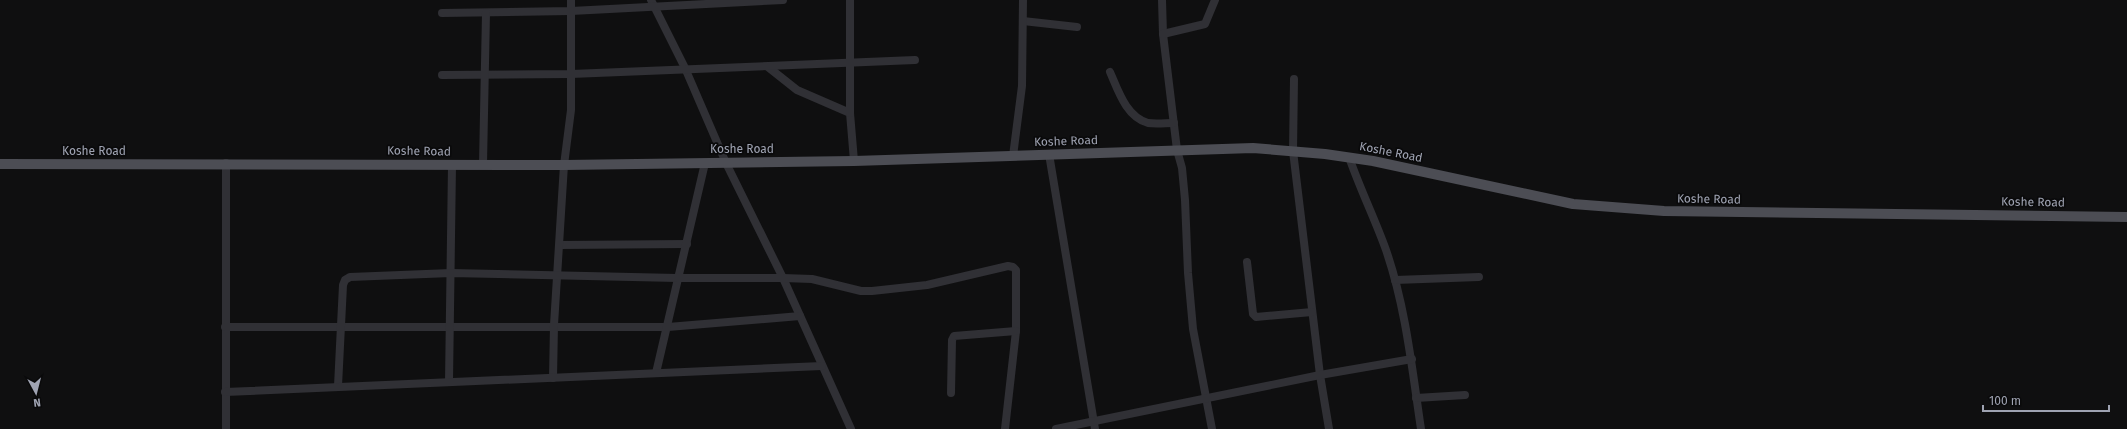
<svg xmlns="http://www.w3.org/2000/svg" width="2127" height="429" viewBox="0 0 2127 429" font-family="'Fira Sans',sans-serif">
<rect width="100%" height="100%" fill="#0f0f10"/>
<g fill="none" stroke-linecap="round" stroke-linejoin="round">
<!-- minor -->
<g stroke="#303035" stroke-width="8">
<polyline points="651,0 685,68 726,163 783,278 851,429"/>
<polyline points="1162,0 1163,34 1177,150 1182,168 1185,200 1188,273 1193,329 1212,429"/>
<polyline points="442,13 571,11 783,0"/>
<polyline points="1023,21 1077,27"/>
<polyline points="1163,34 1205,24 1215,0"/>
<polyline points="768,67 797,90 850,113 854,161"/>
<path d="M1110 72C1118 90 1126 117 1148 123 1156 124 1166 123 1174 123"/>
<polyline points="442,75 571,74 915,60"/>
<polyline points="1294,79 1293,151 1320,375 1329,429"/>
<polyline points="850,113 850,0"/>
<polyline points="1049,154 1095,429"/>
<polyline points="1013,156 1022,86 1023,0"/>
<path d="M1349 157C1360 189 1375 219 1386 250 1406 308 1412 369 1421 429"/>
<polyline points="226,163 226,429"/>
<polyline points="483,164 486,13"/>
<polyline points="560,245 687,244"/>
<polyline points="1247,262 1253,314 1256,317 1312,312"/>
<polyline points="1395,280 1479,277"/>
<polyline points="225,327 668,327 800,316"/>
<polyline points="656,373 705,163"/>
<polyline points="553,378 554,325 564,165 571,110 571,0"/>
<polyline points="449,382 452,165"/>
<polyline points="338,386 343,285 345,280 350,277 451,273 677,278 783,278 812,279 861,291 872,291 927,285 1008,266 1013,267 1016,270 1016,331 1005,429"/>
<polyline points="225,392 822,366"/>
<polyline points="951,393 952,340 954,336 1016,331"/>
<polyline points="1416,398 1465,395"/>
<polyline points="1056,429 1320,375 1412,359"/>
</g>
<!-- major -->
<polyline stroke="#4c4d54" stroke-width="10" points="0,164 564,165 854,161 1253,148 1325,154 1373,161 1573,204 1664,211 2127,217"/>
</g>
<g text-anchor="middle" dominant-baseline="central" stroke-width="3.5" stroke-linejoin="round" paint-order="stroke">
<!-- street labels -->
<g font-size="12" fill="#9fa3b2" stroke="#0a0a0b">
<text transform="translate(1066 141) rotate(-2)">Koshe Road</text>
<text x="742" y="149">Koshe Road</text>
<text x="94" y="151">Koshe Road</text>
<text transform="translate(419 151) rotate(1)">Koshe Road</text>
<text transform="translate(1391 152) rotate(11)">Koshe Road</text>
<text transform="translate(1709 199) rotate(1)">Koshe Road</text>
<text transform="translate(2033 202) rotate(1)">Koshe Road</text>
</g>
</g>
<!-- north arrow -->
<g transform="translate(36 393) rotate(173)" stroke="#0a0a0b" stroke-width="3" paint-order="stroke">
<path d="M0-3L7 15L0 10L-7 15Z" fill="#9fa3b2"/>
<text y="-6" font-size="11" font-weight="bold" text-anchor="middle" fill="#9fa3b2">N</text>
</g>
<!-- scale -->
<path d="M1983 405v6h126v-6" fill="none" stroke="#9fa3b2" stroke-width="2"/>
<text x="1989" y="405" font-size="12" fill="#9fa3b2" stroke="#0a0a0b" stroke-width="3" paint-order="stroke">100 m</text>
</svg>
